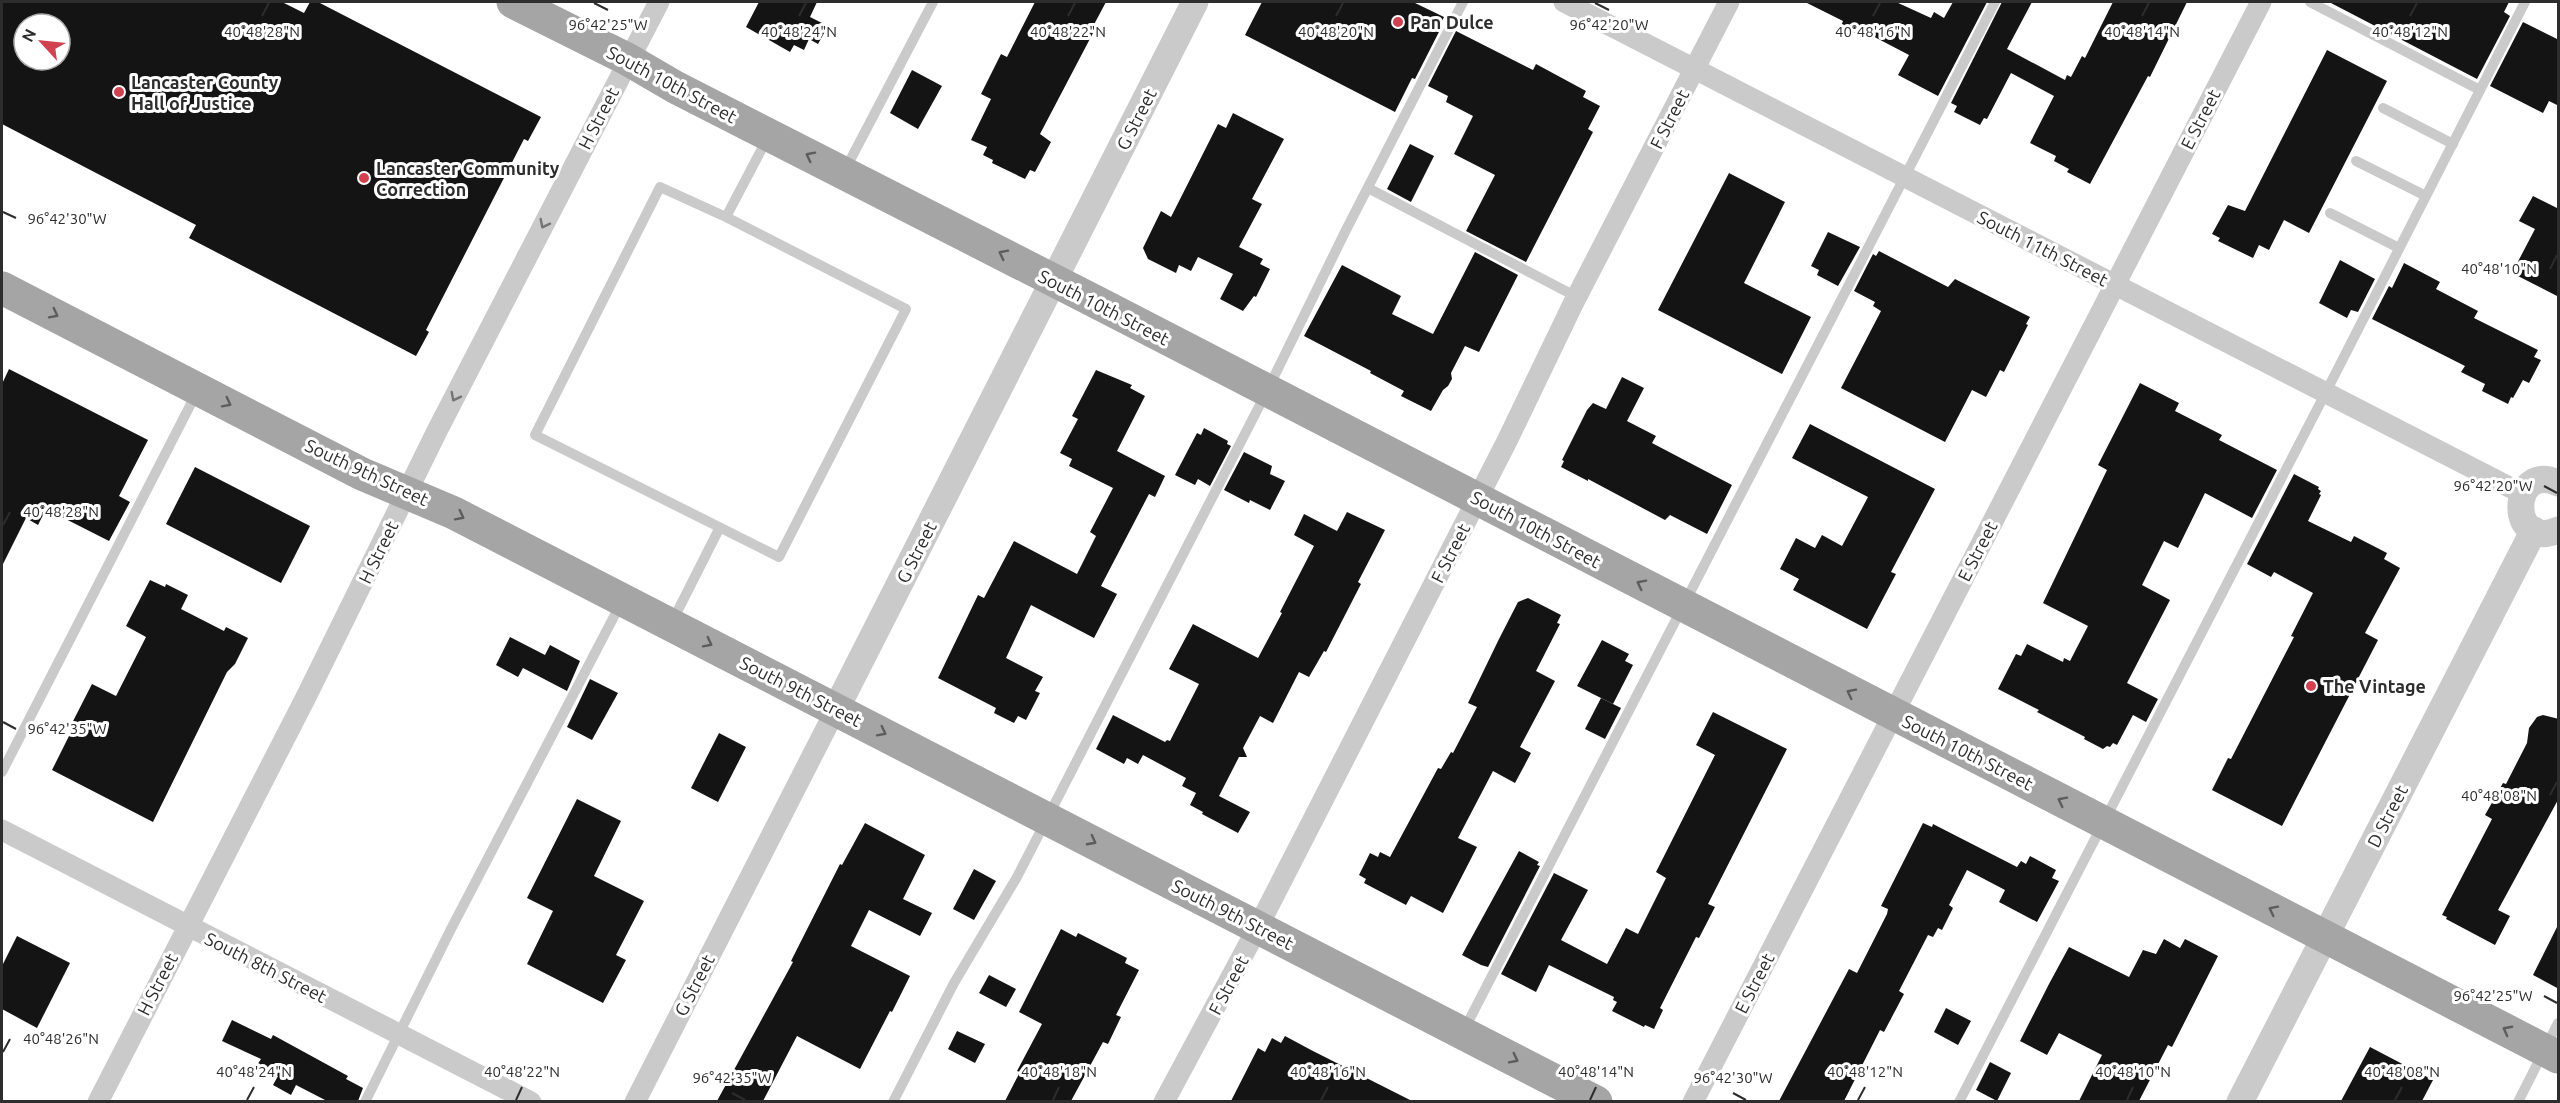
<svg xmlns="http://www.w3.org/2000/svg" width="2560" height="1103" viewBox="0 0 2560 1103" font-family="Ubuntu,sans-serif">
<rect width="100%" height="100%" fill="#fff"/>
<!-- building -->
<g fill="#141414" fill-rule="evenodd">
<path d="M2 2H282L304 13 310 2H318L541 117 528 141 524 139 426 330 429 332 416 356 189 238 196 225 2 124ZM24 24H60V60H24Z"/>
<polygon points="759,2 817,2 810,17 828,26 818,44 809,39 804,50 794,45 790,52 746,27"/>
<polygon points="1035,2 1106,2 1090,32 1093,33 1040,134 1051,142 1035,172 1030,170 1025,179 992,163 993,160 983,155 987,147 971,140 991,99 981,94 1001,54 1007,57"/>
<polygon points="1262,2 1413,2 1444,17 1441,23 1443,24 1415,79 1412,78 1395,112 1245,35"/>
<polygon points="1805,2 1896,2 1931,18 1934,12 1944,18 1953,2 1987,2 1938,96 1898,75 1909,55 1865,32 1863,37 1841,26 1843,21"/>
<polygon points="2002,2 2032,2 2007,49 2065,80 2067,75 2071,77 2082,56 2085,58 2113,2 2187,2 2150,77 2148,76 2090,184 2067,172 2069,169 2054,161 2056,156 2030,143 2054,96 2011,73 1987,119 1984,118 1980,125 1954,112 1957,106 1951,103"/>
<polygon points="2329,2 2509,2 2504,12 2510,16 2477,79"/>
<polygon points="2523,22 2559,40 2559,106 2549,101 2543,113 2490,86"/>
<polygon points="1456,31 1533,70 1536,64 1586,91 1583,97 1600,106 1588,129 1593,132 1526,262 1466,231 1495,175 1454,154 1473,116 1446,102 1448,96 1428,86"/>
<polygon points="2327,50 2387,81 2309,233 2284,220 2269,250 2259,245 2253,258 2218,241 2220,238 2212,234 2228,205 2245,211"/>
<polygon points="912,70 942,86 918,129 890,113"/>
<polygon points="1233,113 1284,139 1252,199 1262,204 1239,247 1263,259 1260,264 1270,269 1256,297 1254,296 1243,311 1220,299 1233,274 1198,257 1191,271 1179,265 1176,273 1148,259 1143,248 1161,211 1171,217 1218,124 1226,128"/>
<polygon points="1410,144 1434,156 1411,202 1387,189"/>
<polygon points="1729,173 1785,202 1744,283 1811,317 1782,374 1658,310"/>
<polygon points="2533,196 2559,209 2559,297 2512,273 2535,229 2519,221"/>
<polygon points="1828,232 1860,247 1838,286 1817,275 1819,270 1811,266"/>
<polygon points="1879,251 1948,287 1955,279 2030,317 2026,324 2028,325 2004,372 2000,370 1986,397 1972,390 1945,442 1841,388 1881,311 1873,306 1875,302 1854,291 1873,254 1876,256"/>
<polygon points="1475,252 1518,275 1479,352 1465,346 1451,373 1452,379 1448,386 1443,390 1431,411 1401,396 1404,391 1370,373 1371,371 1304,336 1342,265 1401,296 1392,314 1433,334"/>
<polygon points="2340,260 2375,279 2358,312 2351,310 2347,318 2319,303"/>
<polygon points="2404,263 2440,282 2436,289 2478,311 2474,318 2538,350 2534,357 2541,360 2529,383 2523,380 2513,398 2511,397 2508,404 2482,391 2485,384 2461,372 2465,366 2372,319 2389,286 2392,288"/>
<polygon points="9,369 148,440 119,496 130,502 109,541 46,509 38,525 26,518 2,566 2,384"/>
<polygon points="1096,370 1132,385 1130,388 1145,396 1117,451 1165,476 1155,497 1149,494 1101,586 1117,594 1094,638 1031,605 1006,658 1043,677 1035,691 1040,693 1026,720 1018,716 1014,723 994,713 996,708 938,678 978,595 984,598 1014,541 1077,574 1096,536 1090,532 1113,488 1069,466 1072,459 1060,453 1078,419 1072,416"/>
<polygon points="1622,377 1644,388 1627,421 1656,436 1652,443 1732,485 1707,534 1670,515 1665,520 1588,479 1588,481 1561,467 1564,461 1562,460 1587,410 1593,403 1606,409"/>
<polygon points="2140,383 2179,403 2175,411 2222,435 2219,440 2277,470 2252,518 2205,493 2178,548 2164,541 2142,585 2170,600 2127,683 2158,699 2146,722 2133,715 2117,745 2113,743 2110,747 2107,746 2103,749 2084,739 2085,737 2037,712 2039,710 1998,689 2016,654 2021,656 2027,644 2063,662 2064,658 2070,661 2088,626 2043,603 2107,470 2098,465"/>
<polygon points="1810,424 1935,489 1891,572 1896,574 1867,629 1793,590 1799,579 1780,569 1796,538 1815,548 1822,535 1842,546 1868,497 1792,458"/>
<polygon points="1204,428 1228,441 1227,444 1231,446 1210,486 1198,479 1195,485 1175,475 1197,433 1201,435"/>
<polygon points="1244,452 1272,466 1270,474 1285,481 1270,510 1250,500 1249,503 1224,490"/>
<polygon points="195,467 310,526 281,583 166,524"/>
<polygon points="2294,474 2319,487 2318,489 2321,491 2319,494 2321,495 2308,521 2351,542 2354,536 2387,553 2384,559 2400,568 2365,633 2378,640 2282,826 2212,790 2228,758 2231,759 2294,637 2291,636 2313,593 2274,572 2271,577 2247,564"/>
<polygon points="1347,512 1385,530 1358,582 1361,584 1326,652 1324,651 1309,677 1299,672 1273,723 1260,716 1243,748 1247,757 1239,757 1219,796 1250,812 1238,833 1202,814 1203,812 1190,805 1196,793 1182,786 1186,778 1143,755 1138,764 1127,758 1124,764 1096,749 1113,715 1165,742 1167,740 1170,741 1199,684 1169,669 1193,624 1258,658 1282,613 1280,612 1314,546 1294,535 1304,514 1337,531"/>
<polygon points="150,580 165,587 166,584 188,595 181,609 224,631 226,627 248,638 235,664 227,672 153,822 52,770 72,730 69,729 92,684 116,696 146,637 126,626"/>
<polygon points="1528,598 1561,615 1557,623 1560,624 1536,671 1555,681 1520,747 1531,753 1515,783 1493,771 1458,838 1477,847 1443,913 1411,896 1406,905 1364,883 1366,879 1359,875 1370,853 1378,857 1380,852 1390,857 1438,768 1441,769 1451,752 1453,753 1477,707 1468,703 1499,639 1518,602"/>
<polygon points="510,637 545,655 550,645 580,661 567,691 523,668 518,677 496,665"/>
<polygon points="1602,640 1629,654 1625,661 1633,665 1613,704 1577,686"/>
<polygon points="590,679 618,693 592,740 567,727"/>
<polygon points="1601,698 1621,708 1605,739 1585,729"/>
<polygon points="1713,712 1787,749 1708,904 1715,907 1699,938 1696,937 1660,1008 1663,1010 1654,1029 1645,1025 1644,1027 1612,1011 1617,1002 1613,1000 1614,997 1549,965 1536,992 1501,974 1554,873 1588,890 1561,940 1607,964 1626,928 1638,934 1666,878 1656,872 1715,755 1696,745"/>
<polygon points="2543,715 2559,719 2559,798 2498,910 2510,916 2495,945 2446,919 2447,917 2442,915 2492,819 2485,815 2503,783 2506,784 2527,743 2529,728 2537,717"/>
<polygon points="719,733 746,747 718,802 691,788"/>
<polygon points="577,799 621,821 594,876 644,901 616,955 626,960 603,1003 527,964 553,911 527,898"/>
<polygon points="865,823 925,855 903,899 932,913 920,936 869,910 851,946 910,976 892,1012 890,1011 860,1069 797,1036 763,1101 717,1101 793,962 791,961 840,864 842,865"/>
<polygon points="1923,823 1932,827 1933,824 2017,867 2021,861 2026,864 2030,856 2056,870 2052,878 2059,881 2037,922 1999,902 2005,890 1967,870 1949,905 1953,908 1942,930 1938,928 1933,937 1928,935 1899,991 1904,994 1884,1032 1880,1030 1844,1101 1779,1101 1849,969 1857,973 1887,914 1888,909 1881,906"/>
<polygon points="1519,851 1539,862 1537,865 1540,866 1488,967 1481,965 1462,955"/>
<polygon points="974,869 996,881 974,920 953,909"/>
<polygon points="2559,923 2559,989 2533,975"/>
<polygon points="1061,929 1076,937 1078,933 1127,958 1125,963 1139,970 1116,1015 1121,1017 1108,1044 1103,1042 1071,1101 1005,1101 1020,1072 1017,1071 1042,1024 1019,1012"/>
<polygon points="17,936 70,963 37,1028 2,1009 2,966"/>
<polygon points="2164,939 2180,948 2185,939 2218,956 2172,1047 2168,1045 2139,1101 2079,1101 2102,1055 2059,1033 2047,1055 2020,1041 2049,984 2069,947 2129,977 2143,950 2156,954"/>
<polygon points="989,975 1016,989 1006,1007 979,993"/>
<polygon points="1946,1008 1971,1021 1958,1045 1934,1032"/>
<polygon points="232,1020 271,1039 273,1035 348,1076 346,1079 363,1088 358,1101 327,1101 296,1085 291,1095 273,1085 278,1076 257,1065 261,1059 222,1041"/>
<polygon points="957,1031 985,1044 975,1063 948,1049"/>
<polygon points="1285,1036 1311,1050 1412,1101 1231,1101 1258,1048 1265,1052 1272,1038 1281,1043"/>
<polygon points="2370,1047 2433,1080 2422,1101 2341,1101"/>
<polygon points="1990,1062 2011,1073 1997,1101 1976,1090"/>
</g>
<g fill="none" stroke-linecap="round" stroke-linejoin="round">
<!-- service -->
<g stroke="#cacaca" stroke-width="10">
<polyline points="2310,2 2480,90"/>
<polyline points="2383,108 2453,144"/>
<polyline points="2356,161 2426,196"/>
<polyline points="845,170 933,2"/>
<polyline points="1368,188 1577,297"/>
<polyline points="2330,213 2399,248"/>
<polyline points="726,217 660,187 535,435 779,557 906,309 726,217 768,137"/>
<polyline points="672,622 719,529"/>
<polyline points="2,772 197,392"/>
<polyline points="1464,1030 1995,2"/>
<polyline points="365,1102 451,929 621,603"/>
<polyline points="893,1102 954,983 1017,877 1267,391 1345,232 1463,2"/>
<polyline points="1959,1102 2325,394 2525,2"/>
<polyline points="2518,1102 2558,1023"/>
</g>
<!-- minor -->
<g stroke="#cacaca" stroke-width="21">
<polyline points="1564,2 2523,494"/>
<polyline points="2,830 531,1102"/>
<polyline points="98,1102 306,697 438,429 659,2"/>
<polyline points="635,1102 836,709"/>
<polyline points="1164,1102 1258,927 1507,441 1573,304 1729,2"/>
<polyline points="1693,1102 2261,2"/>
</g>
<!-- tertiary -->
<g stroke="#cacaca" stroke-width="27">
<path d="M2558 483C2509 461 2508 552 2558 530"/>
<polyline points="836,709 1195,2"/>
<polyline points="2240,1102 2534,530"/>
</g>
<!-- primary -->
<g stroke="#a5a5a5" stroke-width="33">
<polyline points="513,2 627,59 675,87 1102,305 2558,1057"/>
<polyline points="2,288 362,474 454,513 1596,1102"/>
</g>
</g>
<!-- one-way arrows -->
<defs><path id="oneway-chevron" d="M-2-3.5L2.5 0L-2 3.5" fill="none" stroke-width="1.6" stroke-linecap="round" stroke-linejoin="round" transform="scale(1.5)"/></defs>
<g stroke="#5d5d5d">
<use href="#oneway-chevron" transform="translate(810 156) rotate(-153)"/>
<use href="#oneway-chevron" transform="translate(1003 254) rotate(-153)"/>
<use href="#oneway-chevron" transform="translate(54 314) rotate(27)"/>
<use href="#oneway-chevron" transform="translate(227 403) rotate(27)"/>
<use href="#oneway-chevron" transform="translate(460 516) rotate(27)"/>
<use href="#oneway-chevron" transform="translate(1641 584) rotate(-153)"/>
<use href="#oneway-chevron" transform="translate(708 643) rotate(27)"/>
<use href="#oneway-chevron" transform="translate(1851 693) rotate(-153)"/>
<use href="#oneway-chevron" transform="translate(882 732) rotate(27)"/>
<use href="#oneway-chevron" transform="translate(2062 801) rotate(-153)"/>
<use href="#oneway-chevron" transform="translate(1092 841) rotate(28)"/>
<use href="#oneway-chevron" transform="translate(2273 910) rotate(-153)"/>
<use href="#oneway-chevron" transform="translate(2507 1030) rotate(-152)"/>
<use href="#oneway-chevron" transform="translate(1514 1059) rotate(27)"/>
</g>
<g stroke="#747474">
<use href="#oneway-chevron" transform="translate(544 224) rotate(117)"/>
<use href="#oneway-chevron" transform="translate(455 397) rotate(117)"/>
</g>
<!-- ticks -->
<path fill="none" stroke="#2d2d2d" stroke-width="2" d="M594 3 608 10M1595 3 1609 10M262 16 269 3M799 16 806 3M1068 16 1075 3M1336 16 1343 3M1873 16 1880 3M2142 16 2149 3M2410 16 2417 3M3 212 16 218M2550 269 2557 255M2544 486 2557 493M3 525 10 512M3 722 16 729M2550 795 2557 782M2544 996 2557 1003M3 1052 10 1039M732 1093 745 1100M1733 1093 1746 1100M247 1100 254 1087M516 1100 522 1087M1053 1100 1059 1087M1321 1100 1328 1087M1590 1100 1596 1087M1858 1100 1865 1087M2127 1100 2133 1087M2395 1100 2402 1087"/>
<!-- markers -->
<g fill="#d14250" stroke="#fff" stroke-width="2">
<circle cx="1398" cy="22" r="6"/>
<circle cx="119" cy="92" r="6"/>
<circle cx="364" cy="178" r="6"/>
<circle cx="2311" cy="686" r="6"/>
</g>
<g text-anchor="middle" dominant-baseline="central" stroke-width="6" stroke-linejoin="round" paint-order="stroke">
<!-- poi labels -->
<g font-size="18" font-weight="bold" fill="#2d2d2d" stroke="#fff" text-anchor="start">
<text x="1410" y="22">Pan Dulce</text>
<text x="131" y="82">Lancaster County<tspan x="131" dy="21">Hall of Justice</tspan></text>
<text x="376" y="168">Lancaster Community<tspan x="376" dy="21">Correction</tspan></text>
<text x="2323" y="686">The Vintage</text>
</g>
<!-- street labels -->
<g font-size="18" fill="#2d2d2d" stroke="#fff">
<text transform="translate(672 84) rotate(28)">South 10th Street</text>
<text transform="translate(598 118) rotate(-63)">H Street</text>
<text transform="translate(1136 119) rotate(-63)">G Street</text>
<text transform="translate(1669 119) rotate(-63)">F Street</text>
<text transform="translate(2200 119) rotate(-63)">E Street</text>
<text transform="translate(2043 248) rotate(27)">South 11th Street</text>
<text transform="translate(1104 307) rotate(27)">South 10th Street</text>
<text transform="translate(367 472) rotate(25)">South 9th Street</text>
<text transform="translate(1536 529) rotate(28)">South 10th Street</text>
<text transform="translate(1977 551) rotate(-63)">E Street</text>
<text transform="translate(378 552) rotate(-64)">H Street</text>
<text transform="translate(916 552) rotate(-63)">G Street</text>
<text transform="translate(1450 553) rotate(-63)">F Street</text>
<text transform="translate(801 691) rotate(27)">South 9th Street</text>
<text transform="translate(1968 752) rotate(27)">South 10th Street</text>
<text transform="translate(2387 816) rotate(-63)">D Street</text>
<text transform="translate(1233 914) rotate(27)">South 9th Street</text>
<text transform="translate(266 967) rotate(27)">South 8th Street</text>
<text transform="translate(1754 983) rotate(-63)">E Street</text>
<text transform="translate(157 984) rotate(-63)">H Street</text>
<text transform="translate(694 985) rotate(-63)">G Street</text>
<text transform="translate(1228 985) rotate(-62)">F Street</text>
</g>
</g>
<g font-size="15" text-anchor="middle" fill="#2d2d2d" stroke="#fff" stroke-width="6" stroke-linejoin="round" paint-order="stroke">
<text x="608" y="30">96°42'25"W</text>
<text x="1609" y="30">96°42'20"W</text>
<text x="262" y="37">40°48'28"N</text>
<text x="799" y="37">40°48'24"N</text>
<text x="1068" y="37">40°48'22"N</text>
<text x="1336" y="37">40°48'20"N</text>
<text x="1873" y="37">40°48'16"N</text>
<text x="2142" y="37">40°48'14"N</text>
<text x="2410" y="37">40°48'12"N</text>
<text x="67" y="224">96°42'30"W</text>
<text x="2499" y="274">40°48'10"N</text>
<text x="2493" y="491">96°42'20"W</text>
<text x="61" y="517">40°48'28"N</text>
<text x="67" y="734">96°42'35"W</text>
<text x="2499" y="801">40°48'08"N</text>
<text x="2493" y="1001">96°42'25"W</text>
<text x="61" y="1044">40°48'26"N</text>
<text x="254" y="1077">40°48'24"N</text>
<text x="522" y="1077">40°48'22"N</text>
<text x="1059" y="1077">40°48'18"N</text>
<text x="1328" y="1077">40°48'16"N</text>
<text x="1596" y="1077">40°48'14"N</text>
<text x="1865" y="1077">40°48'12"N</text>
<text x="2133" y="1077">40°48'10"N</text>
<text x="2402" y="1077">40°48'08"N</text>
<text x="732" y="1083">96°42'35"W</text>
<text x="1733" y="1083">96°42'30"W</text>
</g>
<!-- border -->
<rect width="2560" height="1103" fill="none" stroke="#2d2d2d" stroke-width="6"/>
<!-- north arrow -->
<g transform="translate(42 42) rotate(297)"><circle r="28" fill="#ffffff" stroke="#ababab" stroke-width="1.5"/>
<path d="M0-4.5L10 22L0 15L-10 22Z" fill="#d14250"/>
<text y="-9" font-size="16" font-weight="bold" text-anchor="middle" fill="#2d2d2d">N</text>
</g>
</svg>
